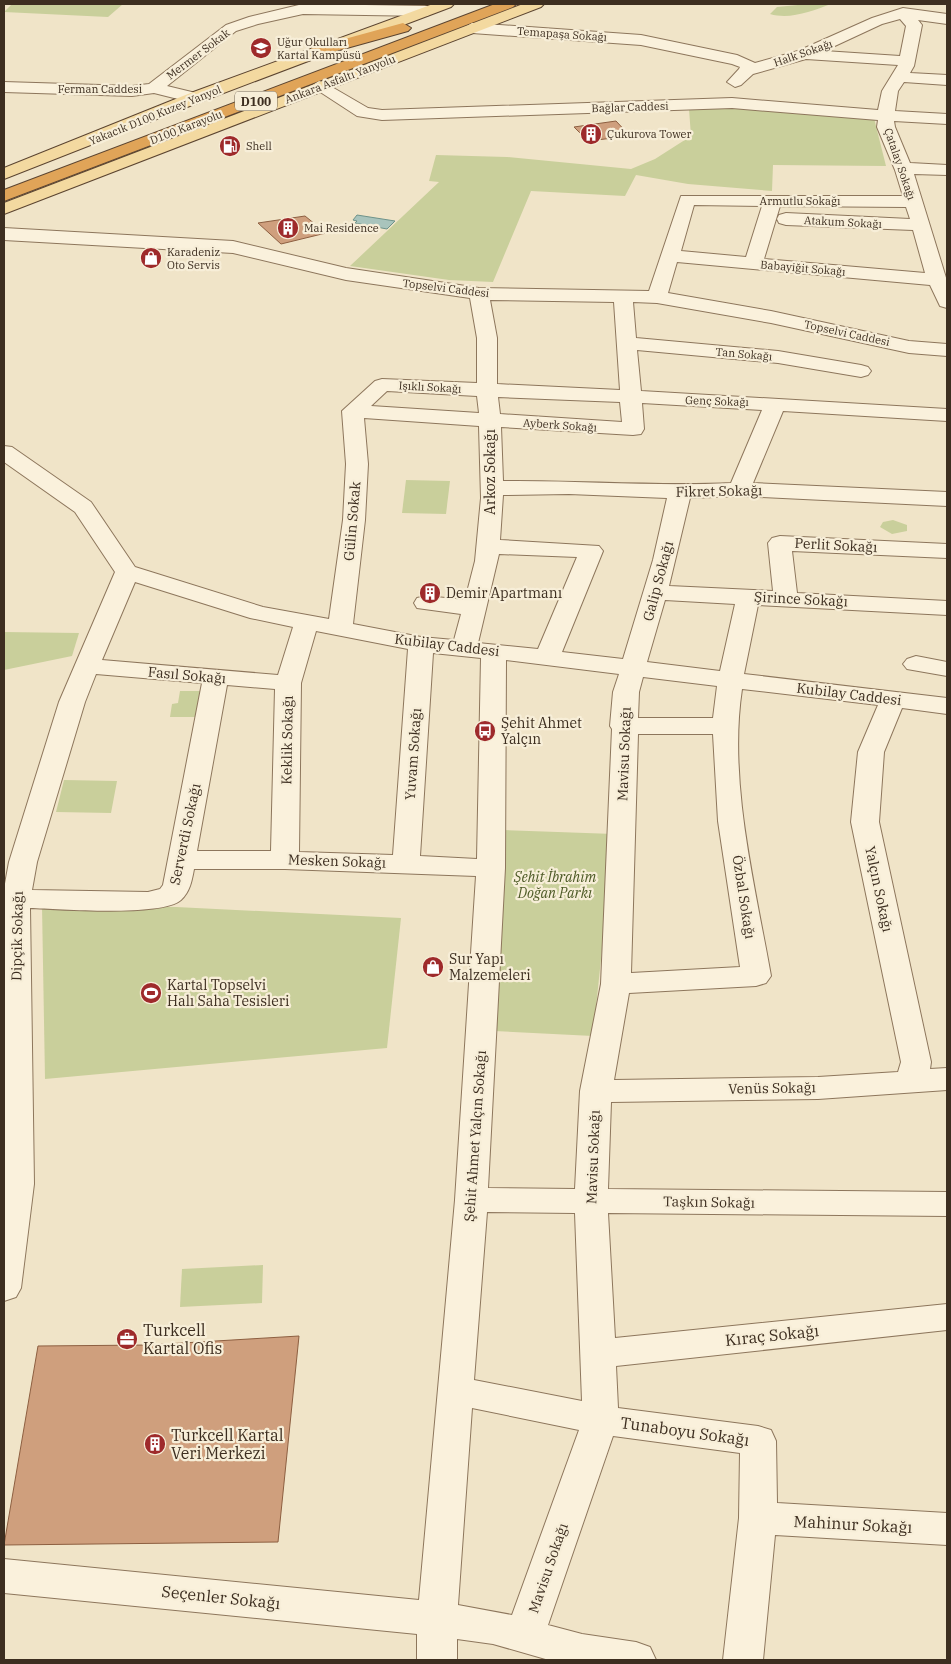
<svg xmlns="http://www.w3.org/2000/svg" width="951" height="1664" viewBox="0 0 951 1664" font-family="'IBM Plex Serif',serif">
<rect width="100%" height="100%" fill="#f0e4c8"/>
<!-- green -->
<g fill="#c9cf9b">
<polygon points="12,4 123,4 108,17 4,12"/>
<path d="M808 4H831C812 11 790 20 770 14L777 7Z"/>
<polygon points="731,108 874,118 886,166 773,165 772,191 688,184 636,175 625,196 531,191 493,282 449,280 350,266 439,182 429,181 436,155 507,157 631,169 655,159 691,136 689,109"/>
<polygon points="406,480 450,481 446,514 402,513"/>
<polygon points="893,520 907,525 907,531 892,534 880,527 883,522"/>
<polygon points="4,632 79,633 72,656 4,670"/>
<polygon points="180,691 200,691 195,717 170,717 172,704 178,703"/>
<polygon points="64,780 117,781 111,813 56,812"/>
<polygon points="503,830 614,834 593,1036 494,1031"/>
<polygon points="42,906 176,907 401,918 387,1048 45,1079"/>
<polygon points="263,1265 262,1303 180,1307 182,1269"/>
</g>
<!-- water -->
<polygon fill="#a9c4bc" stroke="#6f938a" points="357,215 395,221 387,229 355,223 357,221 353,220"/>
<!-- building -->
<g fill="#cf9f7d" stroke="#8d5f41">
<polygon points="616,121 630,136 588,141 574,127"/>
<polygon points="305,216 326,233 281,244 258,223"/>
<polygon points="299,1336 278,1542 4,1545 38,1346 149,1345"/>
</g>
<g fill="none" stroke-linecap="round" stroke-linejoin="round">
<!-- minor casing -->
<g stroke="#8d765c" stroke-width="2">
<g id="minor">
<polygon points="303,4 427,6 435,11 427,16 303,14 258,24 236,31 167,86 200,94 202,98 200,102 194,103 154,93 132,96 4,92 4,82 132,86 149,84 226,25 249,17"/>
<path d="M903 8 947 14V24L918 20 922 25 914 66 910 73 947 75V85L904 82 898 91 895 111 947 114V124L894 121 895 127 910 163 947 165V175L914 174 947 281V308L940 306 930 285 677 262 668 293 771 311 909 341 947 344V356L909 353 771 323 657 303 633 302 636 338 778 351 861 365 868 367 871 371 868 375 861 377 778 363 637 350 641 391 947 409V421L783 411 753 483 947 492V506L739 496 690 498 669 586 773 591 768 543 772 538 780 536 947 544V558L792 551 797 593 947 601V615L758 605 744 674 947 698V714L902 708 884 752 879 822 931 1062 930 1069 947 1068V1090L818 1099 611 1102 608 1189 947 1192V1216L608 1213 615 1338 947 1304V1330L616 1366 618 1408 758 1426 771 1430 776 1441 777 1503 947 1513V1545L775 1535 763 1660H723L739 1518 740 1453 613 1436 548 1625 582 1634 636 1642 650 1647 656 1660H549L493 1644 457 1639V1660H417V1634L4 1593V1559L419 1600 455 1200 476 876 285 869H194C192 880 190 892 181 900 162 917 59 909 30 908L34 1184 21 1288 16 1297 4 1301V889L9 862 59 702 115 572 75 512 4 462V446L12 447 91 502 135 567 263 607 329 619 343 520 346 464 342 411 375 381 382 379 477 383V338L470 298 346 280 233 253 4 240V228L233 241 346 268 479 288 649 291 681 196H903L895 170 877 127 878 120 732 108 382 120 357 116 311 86 319 81 325 83 368 108 382 110 732 98 878 110 882 91 898 65 806 59 753 74 741 85 735 87 727 82 739 69 740 67 732 64 641 45 472 33 464 28 472 23 641 35 737 55 755 63 798 51 872 18ZM900 19 906 26 900 56 824 51 882 24ZM694 205 762 206 746 257 681 251ZM780 206 906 207 910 219 786 213 779 215 777 219 779 223 786 225 913 230 925 273 764 259ZM490 300 614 302 620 390 497 384V338ZM387 391 477 396 479 413 371 406ZM498 397 620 402 622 422 500 414ZM642 403 762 410 731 483C655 487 579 480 503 481L501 427 633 435 641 434 644 429ZM364 418 479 426 481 498 475 561 465 600 426 596 417 598 414 603 417 608 461 614 454 640 421 637 353 624 365 520 368 464ZM569 494 667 498 653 560 623 659 562 652 603 551 599 546 500 540 503 495ZM499 554 577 557 538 649 478 643ZM135 582 250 618 293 627 278 675 102 660ZM665 600 735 604 720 671 647 662ZM316 631 408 649 393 855 299 852 301 683ZM433 653 481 658 477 859 420 856ZM506 660 619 674 613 692 610 726 612 729 601 984 580 1091 575 1189 488 1188 505 868ZM96 674 202 683 163 885 160 889 148 892 32 890 37 862 85 702ZM643 677 717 686 713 718H638L639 692ZM227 685 275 689 271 851H197ZM742 689 878 705 858 752 851 822 901 1062 898 1072 818 1077 614 1080 629 993 756 986 766 983 771 976C755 885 728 781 742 689ZM638 734H713L718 821 740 967 631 973ZM487 1212 575 1213 582 1401 474 1380ZM472 1408 579 1430 512 1615 458 1605Z"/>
<polygon points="916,656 947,662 947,676 907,669 903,664 907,659"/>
</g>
</g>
<!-- major casing -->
<g stroke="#5b4430" stroke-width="2">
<g id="major">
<polygon points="433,4 454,4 451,7 200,102 4,179 4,168 188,94"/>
<polygon points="523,4 544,4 541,7 4,214 4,203"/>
</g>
</g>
<!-- highway casing -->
<g stroke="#5b4430" stroke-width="2">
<g id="highway">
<polygon points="495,4 516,4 513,7 4,201 4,190"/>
<polygon points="403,23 411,28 408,31 318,56 310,51 312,48"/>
</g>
</g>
<!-- minor -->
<use href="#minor" fill="#faf1dc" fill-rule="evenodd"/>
<!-- major -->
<use href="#major" fill="#f3d9a0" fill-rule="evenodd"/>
<!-- highway -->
<use href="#highway" fill="#e0a458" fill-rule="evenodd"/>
</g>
<!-- icons -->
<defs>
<g id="school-disc" transform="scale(1.125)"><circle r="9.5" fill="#9e2a2b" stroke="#f7eed8"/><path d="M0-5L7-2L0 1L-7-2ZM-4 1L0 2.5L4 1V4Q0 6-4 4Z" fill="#fff"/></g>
<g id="building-disc" transform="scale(1.125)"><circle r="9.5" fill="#9e2a2b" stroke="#f7eed8"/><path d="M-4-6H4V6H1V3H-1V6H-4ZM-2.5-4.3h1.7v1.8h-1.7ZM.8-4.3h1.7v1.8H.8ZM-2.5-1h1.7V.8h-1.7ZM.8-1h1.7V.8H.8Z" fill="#fff"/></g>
<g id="fuel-disc" transform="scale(1.125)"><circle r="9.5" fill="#9e2a2b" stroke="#f7eed8"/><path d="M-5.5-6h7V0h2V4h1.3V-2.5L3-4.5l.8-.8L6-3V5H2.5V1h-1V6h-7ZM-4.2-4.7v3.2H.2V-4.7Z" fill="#fff"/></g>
<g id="shop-disc" transform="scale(1.125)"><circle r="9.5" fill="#9e2a2b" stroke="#f7eed8"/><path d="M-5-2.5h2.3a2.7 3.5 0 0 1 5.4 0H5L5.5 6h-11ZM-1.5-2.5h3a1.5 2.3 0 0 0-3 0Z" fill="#fff"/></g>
<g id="bus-disc" transform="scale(1.125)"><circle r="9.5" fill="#9e2a2b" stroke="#f7eed8"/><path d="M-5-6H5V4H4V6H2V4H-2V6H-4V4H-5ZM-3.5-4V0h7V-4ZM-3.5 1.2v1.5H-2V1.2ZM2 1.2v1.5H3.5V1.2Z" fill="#fff"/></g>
<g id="stadium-disc" transform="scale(1.125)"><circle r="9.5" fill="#9e2a2b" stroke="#f7eed8"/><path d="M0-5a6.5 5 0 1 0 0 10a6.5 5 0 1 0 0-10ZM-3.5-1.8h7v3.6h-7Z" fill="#fff"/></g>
<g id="office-disc" transform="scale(1.125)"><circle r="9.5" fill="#9e2a2b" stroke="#f7eed8"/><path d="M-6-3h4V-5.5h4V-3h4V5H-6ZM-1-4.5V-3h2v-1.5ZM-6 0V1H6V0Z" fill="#fff"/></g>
</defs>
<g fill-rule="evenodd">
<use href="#school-disc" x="261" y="48"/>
<use href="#building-disc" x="591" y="134"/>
<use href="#fuel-disc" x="230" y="146"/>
<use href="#building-disc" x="288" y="228"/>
<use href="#shop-disc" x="151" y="258"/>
<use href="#building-disc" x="430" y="593"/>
<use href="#bus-disc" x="485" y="731"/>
<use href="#shop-disc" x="433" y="967"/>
<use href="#stadium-disc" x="151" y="993"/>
<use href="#office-disc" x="127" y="1339"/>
<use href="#building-disc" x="155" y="1444"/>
</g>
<g text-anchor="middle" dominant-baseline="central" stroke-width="4.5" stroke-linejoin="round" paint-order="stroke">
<!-- far-street labels -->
<g font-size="11" fill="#3d2e20" stroke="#f7eed8">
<text transform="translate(562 34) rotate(4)">Temapaşa Sokağı</text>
<text transform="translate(803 53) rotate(-19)">Halk Sokağı</text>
<text transform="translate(198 54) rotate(-37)">Mermer Sokak</text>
<text transform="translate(340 79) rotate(-21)">Ankara Asfaltı Yanyolu</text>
<text x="100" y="89">Ferman Caddesi</text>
<text transform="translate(630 107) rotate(-2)">Bağlar Caddesi</text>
<text transform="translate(155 115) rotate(-22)">Yakacık D100 Kuzey Yanyol</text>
<text transform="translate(186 127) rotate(-21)">D100 Karayolu</text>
<text transform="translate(900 164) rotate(71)">Çatalay Sokağı</text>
<text x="800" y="201">Armutlu Sokağı</text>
<text transform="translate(843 222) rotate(3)">Atakum Sokağı</text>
<text transform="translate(803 268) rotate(5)">Babayiğit Sokağı</text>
<text transform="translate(446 288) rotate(7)">Topselvi Caddesi</text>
<text transform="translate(847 333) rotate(12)">Topselvi Caddesi</text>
<text transform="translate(744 354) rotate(5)">Tan Sokağı</text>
<text transform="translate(430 387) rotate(3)">Işıklı Sokağı</text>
<text transform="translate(717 401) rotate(2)">Genç Sokağı</text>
<text transform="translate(560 425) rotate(4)">Ayberk Sokağı</text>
</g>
<!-- far-poi labels -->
<g font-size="11" fill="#3d2e20" stroke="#f7eed8" text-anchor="start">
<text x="277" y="42">Uğur Okulları<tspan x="277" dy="13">Kartal Kampüsü</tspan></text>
<text x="607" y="134">Çukurova Tower</text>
<text x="246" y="146">Shell</text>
<text x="304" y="228">Mai Residence</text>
<text x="167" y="252">Karadeniz<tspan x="167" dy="13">Oto Servis</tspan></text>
</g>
<!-- shield labels -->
<rect fill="#f7eed8" stroke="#756857" stroke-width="1" x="235" y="91.5" width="42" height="19" rx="4"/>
<g font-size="12" font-weight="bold" fill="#3d2e20">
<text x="256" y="101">D100</text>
</g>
<!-- street labels -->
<g font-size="14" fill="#3d2e20" stroke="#f7eed8">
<text transform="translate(490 472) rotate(-90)">Arkoz Sokağı</text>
<text transform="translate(719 491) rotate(-1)">Fikret Sokağı</text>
<text transform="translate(352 521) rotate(-85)">Gülin Sokak</text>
<text transform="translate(836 545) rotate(3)">Perlit Sokağı</text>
<text transform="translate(658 581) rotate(-75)">Galip Sokağı</text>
<text transform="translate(801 599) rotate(3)">Şirince Sokağı</text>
<text transform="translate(447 645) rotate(7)">Kubilay Caddesi</text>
<text transform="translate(187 675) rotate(5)">Fasıl Sokağı</text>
<text transform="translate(849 694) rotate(7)">Kubilay Caddesi</text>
<text transform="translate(287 740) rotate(-89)">Keklik Sokağı</text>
<text transform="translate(413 754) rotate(-86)">Yuvam Sokağı</text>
<text transform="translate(624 754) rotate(-88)">Mavisu Sokağı</text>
<text transform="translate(185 834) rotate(-78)">Serverdi Sokağı</text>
<text transform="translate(337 861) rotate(2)">Mesken Sokağı</text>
<text transform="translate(879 889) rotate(78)">Yalçın Sokağı</text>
<text transform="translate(744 897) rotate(81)">Özbal Sokağı</text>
<text transform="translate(17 936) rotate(-89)">Dipçik Sokağı</text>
<text transform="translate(772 1088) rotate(-1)">Venüs Sokağı</text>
<text transform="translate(475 1136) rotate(-86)">Şehit Ahmet Yalçın Sokağı</text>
<text transform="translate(593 1157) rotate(-88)">Mavisu Sokağı</text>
<text transform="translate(709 1202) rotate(1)">Taşkın Sokağı</text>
<text transform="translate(548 1568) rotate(-71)">Mavisu Sokağı</text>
</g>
<!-- poi labels -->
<g font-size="14" fill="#3d2e20" stroke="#f7eed8" text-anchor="start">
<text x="446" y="593">Demir Apartmanı</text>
<text x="501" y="723">Şehit Ahmet<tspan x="501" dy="16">Yalçın</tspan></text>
<text x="449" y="959">Sur Yapı<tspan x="449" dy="16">Malzemeleri</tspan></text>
<text x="167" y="985">Kartal Topselvi<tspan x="167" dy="16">Halı Saha Tesisleri</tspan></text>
</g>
<!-- park labels -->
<g font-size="14" font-style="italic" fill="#4d5a26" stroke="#f7eed8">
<text x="555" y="877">Şehit İbrahim<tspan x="555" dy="16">Doğan Parkı</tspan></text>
</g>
<!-- near-poi labels -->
<g font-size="16" fill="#3d2e20" stroke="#f7eed8" text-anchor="start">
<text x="143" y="1330">Turkcell<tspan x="143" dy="18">Kartal Ofis</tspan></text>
<text x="171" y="1435">Turkcell Kartal<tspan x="171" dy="18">Veri Merkezi</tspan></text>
</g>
<!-- near-street labels -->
<g font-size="16" fill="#3d2e20" stroke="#f7eed8">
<text transform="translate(772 1335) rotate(-6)">Kıraç Sokağı</text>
<text transform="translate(685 1431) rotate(8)">Tunaboyu Sokağı</text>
<text transform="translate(853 1524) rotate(3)">Mahinur Sokağı</text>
<text transform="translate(221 1597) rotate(6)">Seçenler Sokağı</text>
</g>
</g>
<!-- border -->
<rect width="951" height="1664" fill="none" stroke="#3d2e20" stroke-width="10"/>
</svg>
